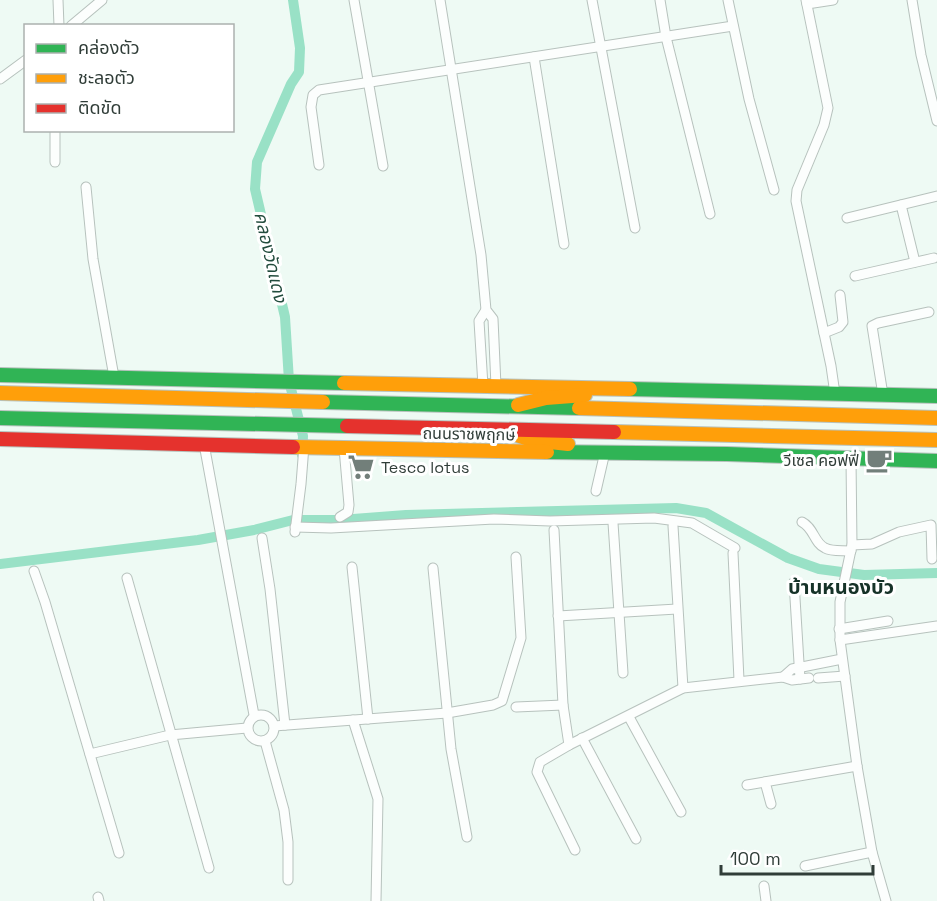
<svg xmlns="http://www.w3.org/2000/svg" width="937" height="901" viewBox="0 0 937 901" font-family="'Space Grotesk','Noto Sans Thai',sans-serif">
<rect width="100%" height="100%" fill="#eefaf4"/>
<g fill="none" stroke-linecap="round" stroke-linejoin="round">
<!-- canal -->
<g stroke="#99e1c6" stroke-width="10">
<polyline points="293,0 300,48 299,72 291,84 257,162 255,189 285,317 289,381 303,436 302,455"/>
<polyline points="0,564 198,540 254,530 293,520 340,520 406,515 676,508 706,513 788,558 819,569 864,575 937,573"/>
</g>
<!-- street casing -->
<g stroke="#b7c2bd" stroke-width="11">
<g id="street">
<polyline points="58,0 59,26"/>
<polyline points="354,0 383,166"/>
<polyline points="440,0 481,255 486,310 493,319 496,386"/>
<polyline points="592,0 635,228"/>
<polyline points="660,0 666,37 710,214"/>
<polyline points="728,0 749,99 774,190"/>
<polyline points="806,0 828,108 824,125 797,190 796,201 831,366 835,394"/>
<polyline points="912,0 921,55 937,121"/>
<polyline points="807,4 833,0"/>
<polyline points="71,26 102,0"/>
<polyline points="534,57 564,244"/>
<polyline points="0,79 26,60"/>
<polyline points="55,130 55,162"/>
<polyline points="319,165 311,107 313,95 319,90 733,26"/>
<polyline points="86,187 93,259 114,377"/>
<polyline points="901,205 915,262"/>
<polyline points="847,218 937,196"/>
<polyline points="855,276 934,258"/>
<polyline points="824,333 839,327 843,322 840,295"/>
<polyline points="483,386 479,321 486,310"/>
<polyline points="883,395 872,326 878,323 929,312"/>
<polyline points="204,444 254,715"/>
<polyline points="851,459 852,545 840,602 840,640 857,766 872,852 886,901"/>
<polyline points="596,491 605,452"/>
<polyline points="340,517 348,512 349,505 344,448"/>
<path d="M802 522C814 528 814 543 825 548 832 552 843 550 851 551"/>
<polyline points="613,523 623,673"/>
<polyline points="673,526 683,688"/>
<polyline points="295,527 331,528 494,519 550,521 654,518 692,523 735,548"/>
<polyline points="554,530 563,705 569,745"/>
<polyline points="295,532 301,484 304,446"/>
<polyline points="262,538 270,589 285,725"/>
<polyline points="852,545 872,544 899,532 931,525 932,559"/>
<polyline points="733,553 739,680"/>
<polyline points="352,567 368,719"/>
<polyline points="433,568 451,749 467,837"/>
<polyline points="34,571 45,602 119,853"/>
<polyline points="127,578 209,868"/>
<polyline points="794,582 800,679"/>
<polyline points="558,616 677,609"/>
<polyline points="839,629 888,621"/>
<polyline points="840,640 937,626"/>
<polyline points="783,677 792,669 842,659"/>
<polyline points="818,678 845,676"/>
<polyline points="516,707 563,705"/>
<circle cx="261" cy="728" r="13"/>
<polyline points="629,717 681,812"/>
<polyline points="353,720 378,799 376,901"/>
<polyline points="274,726 447,713 493,705 502,701 521,638 516,557"/>
<polyline points="582,738 636,839"/>
<polyline points="265,741 284,810 288,842 288,880"/>
<polyline points="90,754 170,735 247,728"/>
<polyline points="765,782 771,804"/>
<polyline points="747,785 857,766"/>
<polyline points="575,850 537,772 540,762 569,745 683,688 783,677 792,680 809,678"/>
<polyline points="805,866 872,852"/>
<polyline points="764,886 766,901"/>
<polyline points="98,897 99,901"/>
</g>
</g>
<!-- fast casing -->
<g stroke="#b7c2bd" stroke-width="16">
<g id="fast">
<polyline points="0,375 344,383"/>
<polyline points="630,389 937,396"/>
<polyline points="323,402 579,408"/>
<polyline points="0,418 347,426"/>
<polyline points="547,452 727,454 937,461"/>
</g>
</g>
<!-- slow casing -->
<g stroke="#b7c2bd" stroke-width="16">
<g id="slow">
<polyline points="344,383 630,389"/>
<polyline points="0,393 323,402"/>
<polyline points="518,405 546,398 585,395"/>
<polyline points="579,408 937,418"/>
<polyline points="508,432 532,440 568,444"/>
<polyline points="614,432 937,440"/>
<polyline points="293,447 547,452"/>
</g>
</g>
<!-- jam casing -->
<g stroke="#b7c2bd" stroke-width="16">
<g id="jam">
<polyline points="347,426 614,432"/>
<polyline points="0,439 293,447"/>
</g>
</g>
<!-- street -->
<use href="#street" stroke="#fcfefd" stroke-width="9"/>
<!-- fast -->
<use href="#fast" stroke="#30b455" stroke-width="14"/>
<!-- slow -->
<use href="#slow" stroke="#ff9f0a" stroke-width="14"/>
<!-- jam -->
<use href="#jam" stroke="#e5322d" stroke-width="14"/>
</g>
<!-- icons -->
<defs>
<g id="cafe-bare" transform="scale(2.07)"><path d="M-5.5-4.5H6V0H3Q3 3.5 0 3.5H-2.5Q-5.5 3.5-5.5 0ZM3-3.2v2h1.7v-2ZM-6 4.5H4V6H-6Z" fill="#727f7a" stroke="#fff" stroke-width="2.5" paint-order="stroke"/></g>
<g id="supermarket-bare" transform="scale(2.07)"><path d="M-6-5.5h2.5l.6 2H6L4.5 2H-2.5L-4.4-4H-6ZM-1.5 3.2a1.3 1.3 0 1 0 .1 0ZM3 3.2a1.3 1.3 0 1 0 .1 0Z" fill="#727f7a" stroke="#fff" stroke-width="2.5" paint-order="stroke"/></g>
</defs>
<g fill-rule="evenodd">
<use href="#cafe-bare" x="879" y="460"/>
<use href="#supermarket-bare" x="361" y="467"/>
</g>
<g text-anchor="middle" dominant-baseline="central" stroke-width="6" stroke-linejoin="round" paint-order="stroke">
<!-- street labels -->
<g font-size="16" fill="#303d38" stroke="#fff">
<text transform="translate(469 434) rotate(1)">ถนนราชพฤกษ์</text>
</g>
<!-- poi labels -->
<g font-size="16" fill="#303d38" stroke="#fff" text-anchor="end">
<text x="859" y="460">วีเซล คอฟฟี่</text>
<text x="381" y="467" text-anchor="start">Tesco lotus</text>
</g>
<!-- water labels -->
<g font-size="18" font-style="italic" fill="#224c3d" stroke="#fff">
<text transform="translate(271 257) rotate(77)">คลองวัดแดง</text>
</g>
<!-- quarter labels -->
<g font-size="20" font-weight="bold" fill="#163228" stroke="#fff">
<text x="841" y="587">บ้านหนองบัว</text>
</g>
</g>
<!-- legend -->
<rect x="24" y="24" width="210" height="108" fill="#ffffff" stroke="#acb1af" stroke-width="1.5"/>
<rect x="36" y="44" width="30" height="9" fill="#30b455" stroke="#acb1af" stroke-width="1.5"/>
<text x="78" y="54" font-size="18" fill="#303d38">คล่องตัว</text>
<rect x="36" y="74" width="30" height="9" fill="#ff9f0a" stroke="#acb1af" stroke-width="1.5"/>
<text x="78" y="84" font-size="18" fill="#303d38">ชะลอตัว</text>
<rect x="36" y="104" width="30" height="9" fill="#e5322d" stroke="#acb1af" stroke-width="1.5"/>
<text x="78" y="114" font-size="18" fill="#303d38">ติดขัด</text>
<!-- scale -->
<path d="M721 865v9h152v-9" fill="none" stroke="#303d38" stroke-width="3"/>
<text x="730" y="865" font-size="18" fill="#303d38" stroke="#ffffff" stroke-width="4.5" paint-order="stroke">100 m</text>
</svg>
